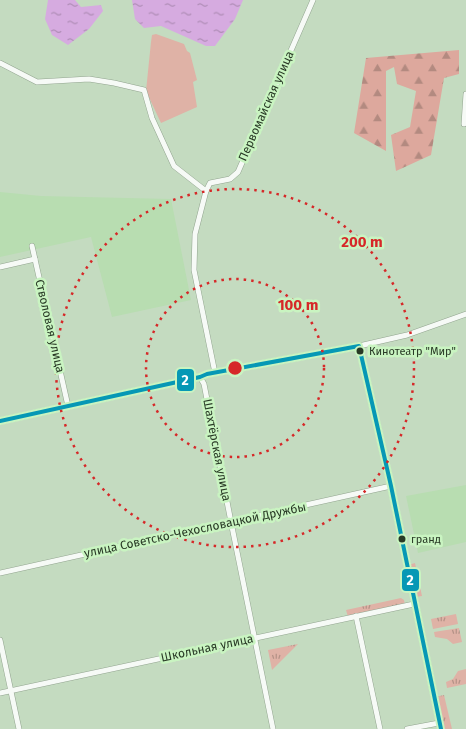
<svg xmlns="http://www.w3.org/2000/svg" width="466" height="729" viewBox="0 0 466 729" font-family="'Fira Sans',sans-serif">
<defs>
<pattern id="grass-tufts" width="24" height="20" patternUnits="userSpaceOnUse" patternTransform="scale(1.25)"><rect width="24" height="20" fill="#dfb2a6"/><path d="M3 7l-1-3M5 7V3M7 7l1-3M15 17l-1-3M17 17v-4M19 17l1-3" fill="none" stroke="#b59287"/></pattern>
<pattern id="forest-firs" width="22" height="20" patternUnits="userSpaceOnUse" patternTransform="scale(1.25)"><rect width="22" height="20" fill="#dda89d"/><path d="M5 1l3.5 6h-7zM16 11l3.5 6h-7z" fill="#b38a80"/></pattern>
<pattern id="water-ripples" width="26" height="14" patternUnits="userSpaceOnUse" patternTransform="scale(1.25)"><rect width="26" height="14" fill="#d6abe0"/><path d="M2 4q2-2 4 0t4 0M15 11q2-2 4 0t4 0" fill="none" stroke="#ae8cb5"/></pattern>
</defs>
<rect width="100%" height="100%" fill="#c4dbc0"/>
<!-- built -->
<g fill="#b8ddb1">
<polygon points="0,192 41,196 171,199 191,300 112,317 91,237 0,257"/>
<polygon points="466,485 466,542 418,553 406,496"/>
</g>
<!-- grass -->
<g fill="url(#grass-tufts)">
<polygon points="415,563 422,596 415,597 408,565"/>
<polygon points="401,598 404,600 405,605 348,617 346,610"/>
<polygon points="456,614 458,624 433,629 431,619"/>
<polygon points="459,628 462,642 453,644 447,639 435,637 434,632"/>
<polygon points="298,644 272,670 268,650"/>
<polygon points="466,669 466,684 447,688 446,682 453,679 458,671"/>
<polygon points="444,695 452,729 442,729 435,697"/>
</g>
<!-- forest -->
<polygon fill="url(#forest-firs)" points="459,50 459,74 444,78 431,155 396,171 391,135 410,127 416,91 397,84 394,67 386,71 386,151 354,133 366,58"/>
<!-- pitch -->
<polygon fill="#dfb2a6" points="156,34 184,44 187,51 190,53 197,80 193,82 197,107 161,123 146,91 151,42 152,35"/>
<!-- water -->
<g fill="url(#water-ripples)">
<polygon points="48,0 75,0 81,7 101,5 103,11 89,29 68,45 52,35 45,19"/>
<polygon points="132,0 243,0 235,19 215,46 206,46 161,26 144,28 135,19"/>
</g>
<g fill="none" stroke-linecap="round" stroke-linejoin="round">
<!-- minor casing -->
<g stroke="#92a48f" stroke-width="6">
<g id="minor">
<polyline points="0,63 37,82 89,79 114,83 144,90 152,118 174,166 206,191"/>
<polyline points="464,124 466,94"/>
<polyline points="32,246 68,406"/>
<polyline points="0,267 35,259"/>
<polyline points="359,346 407,335 466,314"/>
<polyline points="215,373 194,270 195,234 206,191 210,183 230,179 238,172 313,0"/>
<polyline points="200,377 204,384 231,522 273,729"/>
<polyline points="0,573 391,486"/>
<polyline points="356,616 380,729"/>
<polyline points="0,640 19,729"/>
<polyline points="0,693 414,604"/>
<polyline points="407,729 439,723"/>
</g>
</g>
<!-- tertiary casing -->
<g stroke="#92a48f" stroke-width="7">
<polyline id="tertiary" points="0,421 200,377 207,374 359,346 391,486 441,729"/>
</g>
<!-- minor -->
<use href="#minor" stroke="#f6faf6" stroke-width="5"/>
<!-- tertiary -->
<use href="#tertiary" stroke="#f6faf6" stroke-width="5.5"/>
<!-- bus-1 casing -->
<g stroke="#c9f4c1" stroke-width="8">
<polyline id="bus-1" points="0,421 200,377 207,374 359,346 391,486 441,729"/>
</g>
<!-- bus-1 -->
<use href="#bus-1" stroke="#0698b5" stroke-width="4"/>
</g>
<!-- distance rings -->
<g fill="none" stroke="#d62828" stroke-width="2.5" stroke-dasharray="2.5 5">
<circle cx="235" cy="368" r="89"/>
<circle cx="235" cy="368" r="179"/>
</g>
<!-- markers -->
<g fill="#283925" stroke="#c9f4c1" stroke-width="2">
<circle cx="360" cy="351" r="4.5"/>
<circle cx="402" cy="539" r="4.5"/>
</g>
<g text-anchor="middle" dominant-baseline="central" stroke-width="5" stroke-linejoin="round" paint-order="stroke">
<!-- bus labels -->
<g font-size="11" fill="#283925" stroke="#c9f4c1" text-anchor="start">
<text x="369" y="351">Кинотеатр "Мир"</text>
<text x="411" y="539">гранд</text>
</g>
<!-- street labels -->
<g font-size="12" fill="#283925" stroke="#c9f4c1">
<text transform="translate(266 106) rotate(-66)">Первомайская улица</text>
<text transform="translate(50 326) rotate(77)">Стволовая улица</text>
<text transform="translate(217 450) rotate(79)">Шахтёрская улица</text>
<text transform="translate(195 530) rotate(-12)">улица Советско-Чехословацкой Дружбы</text>
<text transform="translate(207 648) rotate(-12)">Школьная улица</text>
</g>
</g>
<circle cx="235" cy="368" r="8" fill="#d62828" stroke="#c9f4c1" stroke-width="2.5"/>
<g font-size="15" text-anchor="middle" font-weight="bold" fill="#d62828" stroke="#c9f4c1" stroke-width="5" stroke-linejoin="round" paint-order="stroke">
<text x="362" y="247">200 m</text>
<text x="298" y="310">100 m</text>
</g>
<g stroke="#c9f4c1" stroke-width="2">
<rect x="176" y="368" width="19" height="24" rx="5" fill="#0698b5"/>
<rect x="401" y="568" width="19" height="24" rx="5" fill="#0698b5"/>
</g>
<g font-size="14" text-anchor="middle" font-weight="bold" fill="#fff">
<text x="185" y="385">2</text>
<text x="410" y="585">2</text>
</g>
</svg>
